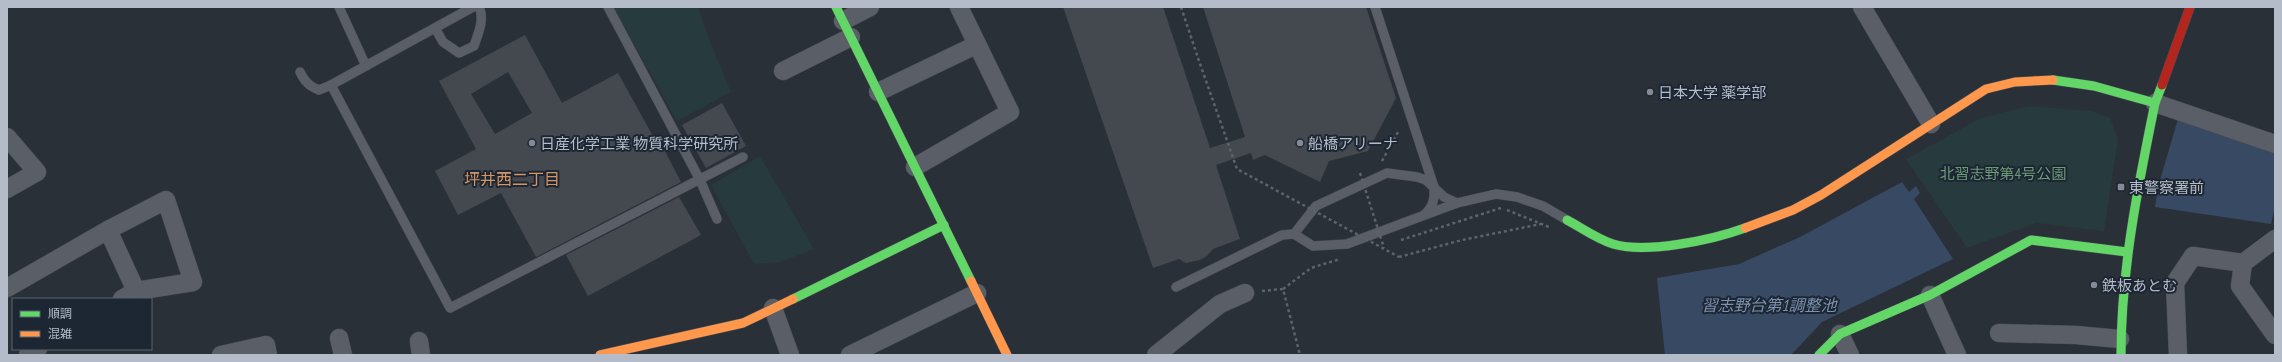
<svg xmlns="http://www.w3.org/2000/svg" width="2282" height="362" viewBox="0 0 2282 362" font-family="'PT Sans Narrow','Noto Sans JP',sans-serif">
<rect width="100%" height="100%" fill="#2a3038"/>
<!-- green -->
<g fill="#273a3e">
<polygon points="613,7 698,7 709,39 731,92 677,121"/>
<polygon points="2029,106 2092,111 2110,118 2118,139 2104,231 2036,223 1967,248 1906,159 1981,118"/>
<polygon points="760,156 814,249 780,262 754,264 711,185"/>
</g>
<!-- water -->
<g fill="#384963">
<polygon points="2178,119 2275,151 2275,206 2271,224 2155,207 2158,187"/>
<polygon points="1902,182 1909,192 1916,186 1920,193 1914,199 1953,259 1822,322 1791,355 1665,355 1657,278 1739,264 1800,237"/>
</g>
<!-- building -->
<g fill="#444950" fill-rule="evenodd">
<polygon points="1063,7 1163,7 1210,148 1245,137 1203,7 1366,7 1396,98 1368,151 1329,161 1320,182 1265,155 1253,160 1251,153 1216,165 1240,239 1213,249 1207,256 1200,260 1186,263 1179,259 1153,268"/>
<path d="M525 35 562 103 618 73 654 138 657 136 681 182 536 257 501 193 458 215 435 171 476 149 439 81ZM508 72 532 113 495 134 471 94Z"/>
<polygon points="722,103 746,146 706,168 682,125"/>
<polygon points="679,197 701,235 588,296 566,255"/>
</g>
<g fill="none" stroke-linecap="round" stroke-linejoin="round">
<!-- lane casing -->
<g stroke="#484c53" stroke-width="10">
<g id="lane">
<polyline points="339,7 366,66"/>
<polyline points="608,7 700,180 717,219"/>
<path d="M1375 7 1434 187C1435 199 1433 207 1424 215"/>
<path d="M435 28 443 42 459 53 474 46C478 34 485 19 479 7"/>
<path d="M300 72C305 82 309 86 319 90L331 85 473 7"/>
<polyline points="331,85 450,308 743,157"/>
<polyline points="1294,234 1316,206 1387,173 1417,177 1426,180 1444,197 1457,203"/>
<polyline points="1176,287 1282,235 1294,234 1313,246 1347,244 1457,203 1496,194 1517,197 1543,206 1567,220"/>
</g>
</g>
<!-- street casing -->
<g stroke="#484c53" stroke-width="19">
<g id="street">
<polyline points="1862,7 1931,124"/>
<polyline points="843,21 870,7"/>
<polyline points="783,71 851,37"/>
<polyline points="878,92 976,45"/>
<polyline points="2155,103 2275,144"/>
<polyline points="7,137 37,172 7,189"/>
<polyline points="915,167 1010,112 959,7"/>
<polyline points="108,230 166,200 193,282 136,291"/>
<polyline points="2275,239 2243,263 2240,286 2275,335"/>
<polyline points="7,288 108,230 136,291 122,299"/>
<polyline points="1930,295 1957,355"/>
<polyline points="773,308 790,355"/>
<polyline points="1999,333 2076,335 2120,339"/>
<polyline points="1840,334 1850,355"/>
<polyline points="339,338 343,355"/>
<polyline points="419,341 421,355"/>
<polyline points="28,355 38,349"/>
<polyline points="221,355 266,345 268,355"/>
<polyline points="850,355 977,293"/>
<polyline points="1156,355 1220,304 1245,293"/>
<polyline points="2178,355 2175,283 2193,256 2243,263"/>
</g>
</g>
<!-- fast casing -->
<g stroke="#484c53" stroke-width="10">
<g id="fast">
<polyline points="836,7 971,281"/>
<polyline points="2053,80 2094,86 2155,103"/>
<path d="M1567 220C1582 228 1597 239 1613 244 1646 254 1712 240 1745 228"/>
<polyline points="793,299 944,225"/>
<polyline points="1819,355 1840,334 1930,295 2031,240 2127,252"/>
<path d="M2121 355C2121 270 2138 186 2155 103L2162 85"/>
</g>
</g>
<!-- slow casing -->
<g stroke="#484c53" stroke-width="10">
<g id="slow">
<polyline points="1745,228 1793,210 1821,195 1986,89 2015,82 2053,80"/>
<polyline points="971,281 1007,355"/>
<polyline points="600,355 743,323 793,299"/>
</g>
</g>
<!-- jam casing -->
<g stroke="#484c53" stroke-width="10">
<polyline id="jam" points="2162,85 2190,7"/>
</g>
<!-- path -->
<g stroke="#5d636a" stroke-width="2.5" stroke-dasharray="3 3" stroke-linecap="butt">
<polyline points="1181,7 1198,58"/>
<polyline points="1382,161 1398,132"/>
<polyline points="1507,210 1549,227"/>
<polyline points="1401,240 1501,208"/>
<polyline points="1399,257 1462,240 1541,224"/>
<polyline points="1283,289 1311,268 1340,259"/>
<polyline points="1262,291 1283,289 1300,355"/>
</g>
<!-- lane -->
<use href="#lane" stroke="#5a5e66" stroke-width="9"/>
<!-- street -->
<use href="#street" stroke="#5a5e66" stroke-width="18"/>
<!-- fast -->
<use href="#fast" stroke="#63d668" stroke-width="9"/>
<!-- slow -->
<use href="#slow" stroke="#ff974d" stroke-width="9"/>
<!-- jam -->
<use href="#jam" stroke="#b3261e" stroke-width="9"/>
<!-- path-bridge -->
<g stroke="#5d636a" stroke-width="2.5" stroke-dasharray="3 3" stroke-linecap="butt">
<polyline points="1198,58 1237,169 1399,257"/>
<polyline points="1360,173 1384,248"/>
</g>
</g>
<!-- markers -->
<g fill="#848b96" stroke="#1d2633" stroke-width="1.5">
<circle cx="1650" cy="92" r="4"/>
<circle cx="532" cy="143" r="4"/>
<circle cx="1300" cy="143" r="4"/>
<rect x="2117" y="183" width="8" height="8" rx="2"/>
<circle cx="2094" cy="285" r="4"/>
</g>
<g text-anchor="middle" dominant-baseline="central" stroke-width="4" stroke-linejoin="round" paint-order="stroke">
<!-- poi labels -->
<g font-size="15" fill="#b4bcc9" stroke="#1d2633" text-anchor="start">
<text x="1658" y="92">日本大学 薬学部</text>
<text x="540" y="143">日産化学工業 物質科学研究所</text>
<text x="1308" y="143">船橋アリーナ</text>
<text x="2129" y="187">東警察署前</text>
<text x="2102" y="285">鉄板あとむ</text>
</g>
<!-- park labels -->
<g font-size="15" fill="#6b9a76" stroke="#1d2633">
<text x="2003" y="173">北習志野第4号公園</text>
</g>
<!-- neighbourhood labels -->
<g font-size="16" fill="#d59563" stroke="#1d2633">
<text x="512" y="179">坪井西二丁目</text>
</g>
<!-- water labels -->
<g font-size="16" font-style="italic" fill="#7c92b1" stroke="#1d2633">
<text x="1769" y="305">習志野台第1調整池</text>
</g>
</g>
<!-- border -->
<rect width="2282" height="362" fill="none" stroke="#b4bcc9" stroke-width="16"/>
<!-- legend -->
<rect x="12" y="298" width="140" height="52" fill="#1d2633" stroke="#59626f"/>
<rect x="20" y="311" width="20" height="6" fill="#63d668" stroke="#59626f"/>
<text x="48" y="318" font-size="12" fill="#b4bcc9">順調</text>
<rect x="20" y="331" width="20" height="6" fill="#ff974d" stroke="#59626f"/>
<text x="48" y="338" font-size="12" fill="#b4bcc9">混雑</text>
</svg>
